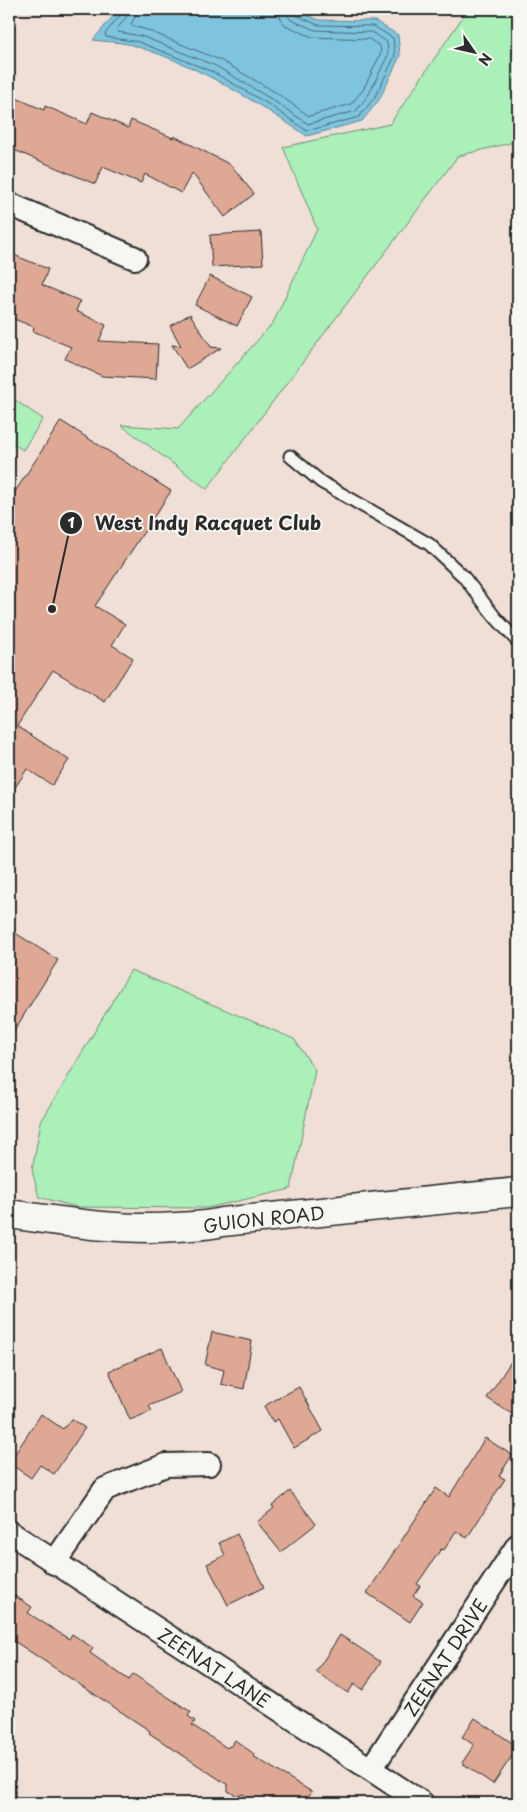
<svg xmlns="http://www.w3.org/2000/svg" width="527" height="1812" viewBox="0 0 527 1812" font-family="'Playpen Sans',sans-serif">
<rect width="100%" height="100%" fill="#efdfd6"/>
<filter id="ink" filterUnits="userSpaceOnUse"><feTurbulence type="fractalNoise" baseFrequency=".02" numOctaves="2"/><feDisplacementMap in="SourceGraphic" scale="10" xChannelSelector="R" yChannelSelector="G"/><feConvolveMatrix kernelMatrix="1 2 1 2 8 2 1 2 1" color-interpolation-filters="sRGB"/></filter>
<g filter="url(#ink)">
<!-- green -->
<g fill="#abefb9" stroke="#6b8d72">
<polygon points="468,9 518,9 518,141 458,156 207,489 121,425 178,429 273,323 317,229 283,147 390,124"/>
<polygon points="9,396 43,419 23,450 9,441"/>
<polygon points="131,970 294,1039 315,1070 291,1189 207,1208 76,1207 39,1197 32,1170 41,1122"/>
</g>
<!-- water -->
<path fill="#7ec4df" stroke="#5d8797" d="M119 9H293L319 20 375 21 398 35 400 56 379 100 362 121 307 136C254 101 200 66 138 47 125 42 108 42 93 40Z"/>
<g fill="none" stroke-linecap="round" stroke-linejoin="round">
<!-- shore -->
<g stroke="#4c6873" stroke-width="1">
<polyline points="122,9 121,14 105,34 106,37 139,42 213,72 268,104 307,131 359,117 375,97 395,56 393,38 373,26 318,25 296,15 293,9"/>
<polyline points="128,9 127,16 117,29 118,32 141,36 216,66 271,99 308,124 356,111 369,94 388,55 387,42 371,32 315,30 291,20 287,15 286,9"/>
<polyline points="136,9 135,17 131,24 132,26 144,29 220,60 275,92 309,116 351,104 363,90 381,53 380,46 369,39 312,37 285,25 280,17 279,9"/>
</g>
</g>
<!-- building -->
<g fill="#dea895" stroke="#2b2b2b">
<polygon points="9,95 44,110 45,106 87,124 92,112 128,128 131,120 173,138 174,136 231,165 254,194 225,217 192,173 181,193 145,174 141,183 103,167 95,184 9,148"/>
<polygon points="261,232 263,264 212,267 210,235"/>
<polygon points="9,253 48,269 42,285 80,301 76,311 106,325 99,341 158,344 156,379 102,376 65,359 71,347 33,331 34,327 9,317"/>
<polygon points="210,276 252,297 237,326 195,305"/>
<polygon points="190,314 211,347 221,348 187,369 172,345 181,346 170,326"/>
<polygon points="61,421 171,491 95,606 125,624 112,645 133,658 105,702 53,670 17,726 69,760 52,785 27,769 9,797 9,501"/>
<polygon points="9,929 58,960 9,1039"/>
<polygon points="212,1332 252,1341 244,1389 221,1384 224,1370 205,1365"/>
<polygon points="162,1348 181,1392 149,1406 152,1411 130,1420 109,1371"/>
<polygon points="518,1351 518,1418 487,1398"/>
<polygon points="299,1387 323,1431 294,1448 278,1419 273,1422 264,1406"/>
<polygon points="41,1414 63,1429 71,1419 85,1428 54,1474 40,1465 31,1478 9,1463"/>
<polygon points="485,1438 512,1455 499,1476 505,1479 467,1538 456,1531 444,1550 441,1549 417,1584 420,1586 413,1596 423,1602 410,1622 367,1593 436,1488 449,1497"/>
<polygon points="290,1491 316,1524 281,1552 257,1522 274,1508 272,1506"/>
<polygon points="237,1534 264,1587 228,1605 207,1564 225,1555 219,1543"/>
<polygon points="9,1592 32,1607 28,1613 69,1639 72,1634 93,1648 90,1653 129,1680 133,1674 191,1712 188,1716 195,1721 192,1725 227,1748 229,1746 230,1747 235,1740 254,1754 253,1756 312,1792 304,1803 257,1803 243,1794 237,1796 228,1791 228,1785 149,1733 150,1731 11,1639 9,1642"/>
<polygon points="340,1635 381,1662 363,1690 354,1684 348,1693 316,1672"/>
<polygon points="475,1718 518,1747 493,1784 462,1763 474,1745 462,1737"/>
</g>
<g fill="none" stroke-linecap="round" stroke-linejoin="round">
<!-- service casing -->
<g stroke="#2b2b2b" stroke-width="15">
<polyline id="service" points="290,456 321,482 429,544 463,576 495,617 518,642"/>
</g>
<!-- minor casing -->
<g stroke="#2b2b2b" stroke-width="26">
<g id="minor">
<polyline points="9,204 135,258"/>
<path id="s1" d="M9 1532 422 1803"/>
<polyline points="54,1563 105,1489 166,1465 209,1464"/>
<path id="s2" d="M371 1769 518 1545"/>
</g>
</g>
<!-- tertiary casing -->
<g stroke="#2b2b2b" stroke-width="31">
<g id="tertiary">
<path id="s3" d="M9 1214C65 1222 120 1231 177 1227 192 1226 207 1226 222 1222L518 1192"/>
</g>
</g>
<!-- service -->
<use href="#service" stroke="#f6f6f2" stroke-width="11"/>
<!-- minor -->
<use href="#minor" stroke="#f6f6f2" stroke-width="22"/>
<!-- tertiary -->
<use href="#tertiary" stroke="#f6f6f2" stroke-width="28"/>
</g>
</g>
<g text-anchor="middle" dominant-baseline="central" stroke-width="4" stroke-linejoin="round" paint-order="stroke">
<!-- street labels -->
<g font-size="18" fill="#2b2b2b" stroke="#f6f6f2">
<text stroke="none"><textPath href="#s3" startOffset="256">GUION ROAD</textPath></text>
<text stroke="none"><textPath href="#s2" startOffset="134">ZEENAT DRIVE</textPath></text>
<text stroke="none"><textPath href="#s1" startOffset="246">ZEENAT LANE</textPath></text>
</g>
</g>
<!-- callouts -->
<path fill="none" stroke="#2b2b2b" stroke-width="2" d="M52 609L71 523"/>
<g fill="#2b2b2b" stroke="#f6f6f2" stroke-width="2">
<circle cx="52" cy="609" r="5"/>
<circle cx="71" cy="523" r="12"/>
</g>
<g font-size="15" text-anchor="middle" font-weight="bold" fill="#fff">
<text x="71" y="528">1</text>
</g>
<g font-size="19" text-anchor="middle" font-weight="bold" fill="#2b2b2b" stroke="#f6f6f2" stroke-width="4" stroke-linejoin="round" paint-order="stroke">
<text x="208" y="530">West Indy Racquet Club</text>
</g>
<!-- margin -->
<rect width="527" height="1812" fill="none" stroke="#f6f6f2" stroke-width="30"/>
<rect x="15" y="15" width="497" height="1782" fill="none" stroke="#2b2b2b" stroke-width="2" filter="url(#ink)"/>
<!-- north arrow -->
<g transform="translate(474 52) rotate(124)" stroke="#f6f6f2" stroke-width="4" paint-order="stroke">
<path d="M0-4L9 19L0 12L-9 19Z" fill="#2b2b2b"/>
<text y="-8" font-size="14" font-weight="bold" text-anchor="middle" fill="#2b2b2b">N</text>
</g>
</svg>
